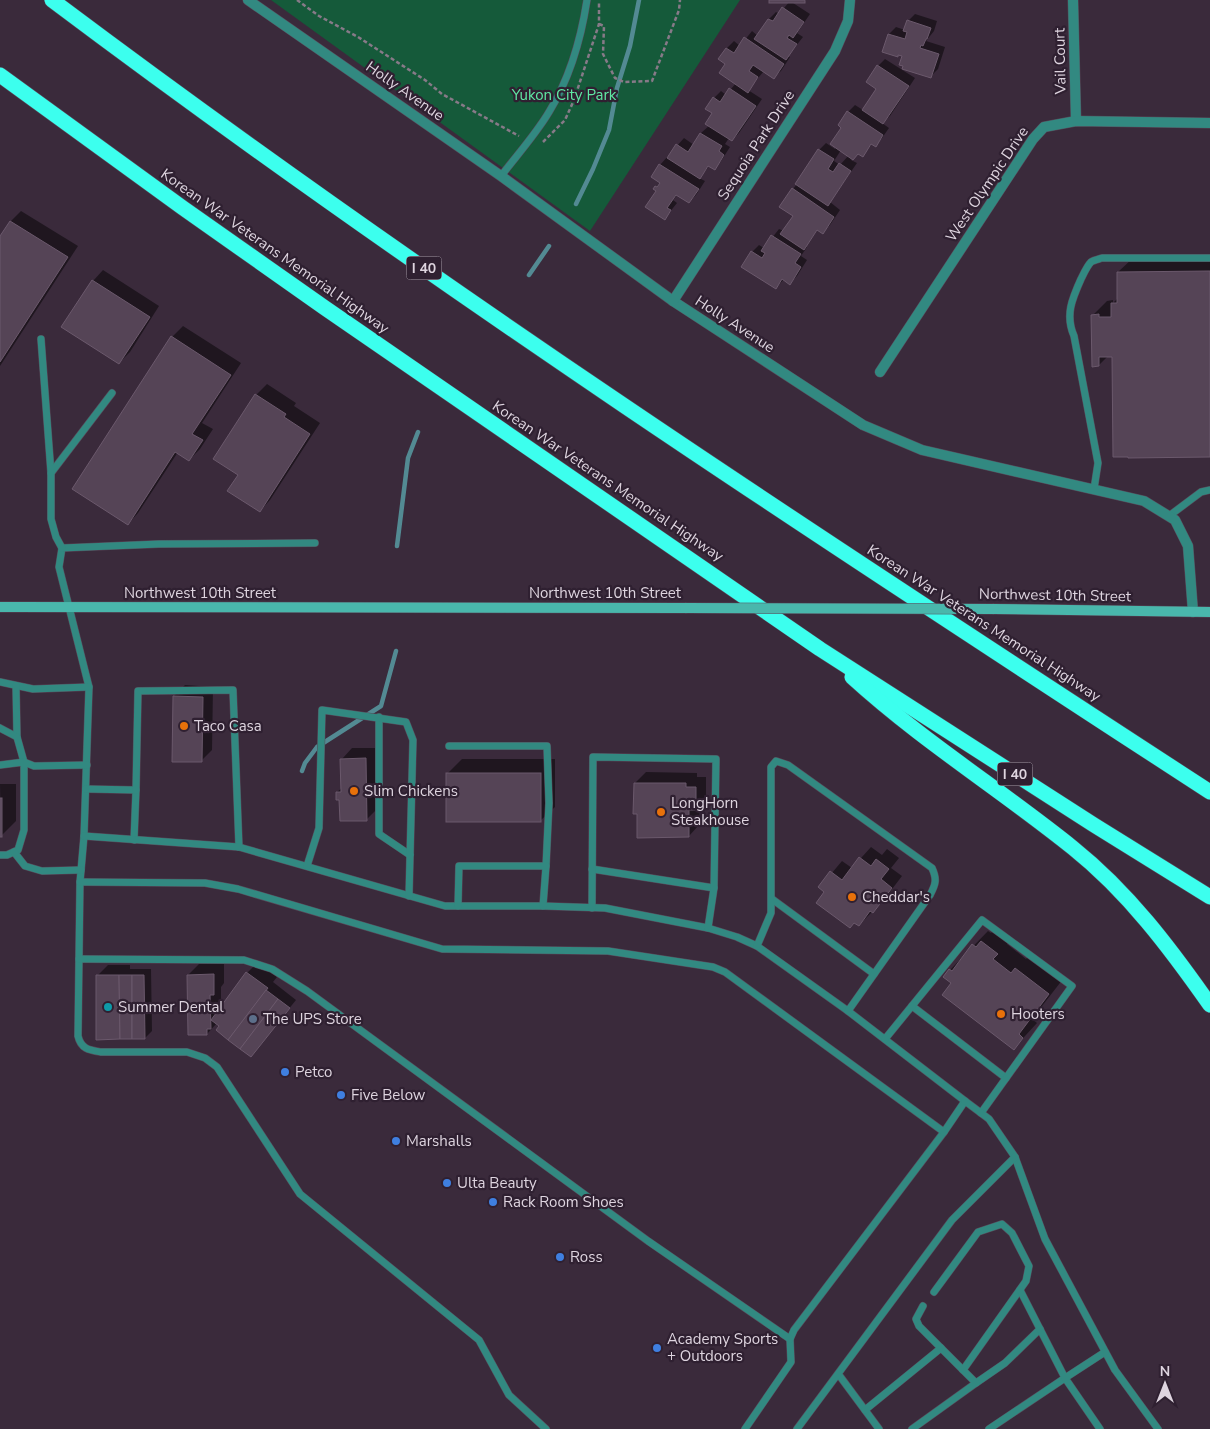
<svg xmlns="http://www.w3.org/2000/svg" width="1210" height="1429" viewBox="0 0 1210 1429" font-family="'Nunito Sans',sans-serif">
<rect width="100%" height="100%" fill="#3a2a3b"/>
<!-- green -->
<polygon fill="#155a3a" points="271,0 740,0 590,231"/>
<!-- shadow -->
<g fill="#0007" fill-rule="evenodd">
<polygon points="771,0 806,0 804,2 790,1 810,14 797,33 803,37 788,56 790,57 781,71 774,77 764,71 748,90 762,99 739,133 732,140 729,138 725,144 730,147 721,161 714,168 710,165 699,178 705,181 696,195 689,202 678,194 673,200 677,203 665,218 656,187 661,182 660,165 684,138 694,145 701,133 710,125 714,113 714,98 721,91 726,95 736,83 727,64 720,59 727,48 734,41 740,46 752,31 758,36 769,19 776,12 779,14 790,1"/>
<polygon points="915,14 937,21 934,31 926,41 945,47 938,69 931,76 903,55 889,34 896,27 905,30 908,21"/>
<path d="M885 59 915 78 890 116 882 123 889 128 882 138 875 145 873 143 862 155 858 153 851 160 857 163 830 202 840 210 830 225 823 232 818 229 806 246 807 247 801 256 807 260 797 276 790 283 784 279 776 288 743 266 752 252 759 245 764 248 779 229 784 231 795 215 793 189 797 184 819 150 826 143 835 149 848 112 855 105 863 110 878 89 868 82 878 66ZM841 150 849 155 840 165 834 161Z"/>
<polygon points="21,211 78,246 0,366 0,238 11,221"/>
<polygon points="1210,257 1210,456 1114,356 1108,356 1099,365 1093,315 1107,301 1113,300 1113,303 1119,297 1118,272 1133,258"/>
<polygon points="103,270 159,306 130,352 119,363 93,281"/>
<polygon points="183,326 241,363 202,423 213,429 200,449 189,460 178,452 138,513 128,524 73,489 172,337"/>
<polygon points="267,384 296,403 294,406 320,423 270,500 260,511 240,475 256,395"/>
<polygon points="185,685 213,687 212,750 201,761 174,696"/>
<polygon points="352,748 376,748 377,809 366,820 340,799 337,792 342,788 342,759"/>
<polygon points="462,759 555,759 555,807 540,821 447,774"/>
<polygon points="646,772 697,773 697,777 706,777 706,798 700,804 699,825 689,836 635,783"/>
<polygon points="0,784 16,784 16,821 1,836"/>
<polygon points="871,847 882,855 887,849 899,858 891,868 902,876 883,901 859,925 820,887 842,861 852,868"/>
<polygon points="996,928 1011,939 1007,944 1026,959 1030,955 1063,979 1032,1019 1037,1023 1014,1048 953,982 950,970 988,931 991,933"/>
<polygon points="258,962 277,977 273,982 296,1000 251,1056 217,1023 207,1034 188,975 199,964 224,964 224,983 221,987 221,1009 247,973"/>
<polygon points="108,965 130,965 130,969 151,969 152,1031 145,1038 97,976"/>
</g>
<g fill="none" stroke-linecap="round" stroke-linejoin="round">
<!-- stream -->
<g stroke="#538a93" stroke-width="4.5">
<polyline points="576,204 593,169 609,130 617,88 630,46 639,0"/>
<polyline points="529,275 549,246"/>
<polyline points="397,546 408,458 418,432"/>
<polyline points="302,771 305,763 317,747 381,706 396,651"/>
</g>
</g>
<!-- building -->
<g fill="#554456" stroke="#6b596c">
<rect x="769" y="0" width="36" height="3"/>
<polygon points="782,7 804,22 793,38 789,35 787,38 797,44 786,60 754,39 768,19 773,21"/>
<polygon points="907,20 931,28 927,39 926,39 923,46 921,45 920,48 939,54 931,78 902,69 903,66 899,65 902,56 898,55 898,57 882,52 888,34 905,39 907,32 903,31"/>
<polygon points="744,37 784,64 774,79 753,65 749,71 758,77 748,93 719,73 725,64 718,59 726,48 734,53"/>
<polygon points="877,65 909,86 883,124 862,110 876,89 866,82"/>
<polygon points="729,88 756,106 732,141 705,124 712,113 705,109 713,97 720,102"/>
<polygon points="847,111 883,135 876,147 871,144 863,157 858,154 853,160 830,144 841,128 838,125"/>
<polygon points="700,133 722,146 719,151 724,155 715,170 708,166 700,179 667,158 676,144 688,152"/>
<polygon points="818,149 834,159 828,169 833,172 839,163 851,171 828,206 795,184"/>
<polygon points="659,164 699,189 689,203 676,195 667,208 671,210 665,220 645,207 656,191 653,189 655,186 657,187 660,183 651,177"/>
<polygon points="792,188 834,217 823,234 817,230 804,250 780,234 793,216 779,207"/>
<polygon points="10,221 68,257 0,362 0,236"/>
<polygon points="771,235 801,254 795,263 801,267 790,285 782,279 776,289 741,267 751,251 762,258 765,253 761,251"/>
<polygon points="1210,271 1210,457 1128,458 1128,457 1113,457 1112,357 1099,357 1099,366 1092,367 1091,315 1099,314 1099,317 1111,317 1111,303 1117,303 1117,272"/>
<polygon points="92,280 150,317 119,364 61,327"/>
<polygon points="171,336 231,375 192,434 203,440 189,461 175,452 128,525 72,489"/>
<polygon points="255,394 286,414 284,417 310,434 260,512 227,491 238,475 213,459"/>
<polygon points="173,696 203,697 202,762 172,762"/>
<polygon points="366,758 367,821 340,821 339,800 336,800 336,792 341,792 340,759"/>
<rect x="446" y="773" width="95" height="49"/>
<polygon points="634,783 686,783 686,787 696,787 696,810 689,810 689,837 637,838 637,814 633,814"/>
<rect x="0" y="798" width="2" height="39"/>
<polygon points="859,857 871,866 876,859 889,869 881,879 892,888 873,913 870,911 859,926 854,923 850,928 816,903 824,892 818,887 830,871 842,880"/>
<polygon points="981,941 998,954 993,959 1011,973 1015,968 1049,994 1019,1034 1023,1038 1014,1050 942,995 951,983 943,977 949,969 952,971 972,944 976,947"/>
<polygon points="246,972 268,988 228,1040 216,1030 219,1026 211,1020"/>
<polygon points="214,974 214,995 210,995 211,1029 207,1029 207,1035 188,1035 187,975"/>
<polygon points="96,975 119,975 120,1039 96,1040"/>
<polygon points="119,975 132,975 132,1039 120,1039"/>
<polygon points="132,975 144,975 145,1039 132,1039"/>
<polygon points="266,990 278,999 240,1049 228,1040"/>
<polygon points="278,999 290,1008 251,1057 240,1049"/>
</g>
<g fill="none" stroke-linecap="round" stroke-linejoin="round">
<!-- service casing -->
<g stroke="#584959" stroke-width="8">
<g id="service">
<path d="M501 176C517 155 536 134 549 112 570 78 581 39 587 0"/>
<polyline points="41,339 51,473"/>
<path d="M1094 489 1098 463 1074 336C1065 315 1072 299 1081 279 1083 275 1087 266 1091 262 1094 260 1099 259 1102 258H1210"/>
<polyline points="1169,516 1201,492 1210,490"/>
<path d="M315 543 159 544 62 548 59 567 89 687 84 836 80 882 78 1036C81 1049 89 1050 101 1052H187L205 1058 217 1067 300 1194 479 1340 509 1395 546 1429"/>
<polyline points="62,548 56,537 51,519 51,473 112,393"/>
<polyline points="0,682 33,689 89,687"/>
<polyline points="16,686 17,737"/>
<polyline points="379,717 379,834 410,855"/>
<polyline points="0,728 17,737 24,762 34,766 87,765"/>
<polyline points="449,746 547,746 549,803 546,866"/>
<polyline points="0,765 24,762 24,830 18,850 7,855 0,855"/>
<polyline points="86,789 136,790 134,840"/>
<polyline points="136,790 138,691 233,690 239,847"/>
<polyline points="84,836 239,847 445,906 543,906 605,908 708,928 737,937 757,946 848,1011 965,1101 944,1132 794,1330 790,1339 791,1362 745,1429"/>
<polyline points="14,852 25,866 42,871 81,870"/>
<polyline points="307,866 319,828 322,710 406,722 413,740 409,896"/>
<polyline points="592,869 714,888"/>
<polyline points="80,882 205,883 238,889 442,949 608,951 713,967 725,972 944,1132"/>
<polyline points="772,899 874,974"/>
<polyline points="458,906 459,866 546,866 543,906"/>
<polyline points="592,908 593,757 716,759 714,888 708,928"/>
<path d="M757 946 771 913V767L776 761 788 765 932 868C937 879 936 884 930 895L848 1011"/>
<polyline points="79,959 244,960 272,969 307,991 648,1241 790,1339"/>
<polyline points="912,1006 1006,1078"/>
<polyline points="885,1039 982,920 1072,986 981,1113"/>
<polyline points="965,1101 989,1119 1015,1157 1045,1239 1115,1370 1158,1429"/>
<polyline points="934,1292 978,1232 1002,1224 1012,1233 1029,1266 1026,1281 963,1370"/>
<polyline points="839,1375 879,1429"/>
<polyline points="976,1383 1005,1363 1040,1329"/>
<polyline points="865,1410 941,1348"/>
<polyline points="797,1429 952,1220 1015,1157"/>
<polyline points="912,1429 976,1383 919,1326 916,1319 923,1306"/>
<polyline points="989,1429 1065,1378 1020,1290"/>
<polyline points="1100,1429 1065,1378 1105,1352"/>
</g>
</g>
<!-- minor casing -->
<g stroke="#584959" stroke-width="11">
<g id="minor">
<polyline points="248,0 501,176 673,301 863,425 922,450 1144,501 1175,520 1188,546 1193,612"/>
<polyline points="1073,0 1076,121"/>
<polyline points="673,301 835,51 848,21 850,0"/>
<polyline points="880,372 1033,139 1044,127 1076,121 1210,123"/>
</g>
</g>
<!-- secondary casing -->
<g stroke="#584959" stroke-width="11">
<g id="secondary">
<polyline points="0,607 685,608"/>
<polyline points="994,609 1210,612"/>
</g>
</g>
<!-- motorway casing -->
<g stroke="#584959" stroke-width="16">
<g id="motorway">
<path d="M52 0C426 281 818 537 1210 792"/>
<polyline points="0,75 183,208 325,308 820,649 1094,825 1210,897"/>
<path d="M852 677C921 740 1001 790 1073 848 1128 892 1170 948 1210 1005"/>
</g>
</g>
<!-- path -->
<g stroke="#877a88" stroke-width="2.5" stroke-dasharray="4 2.5" stroke-linecap="butt">
<polyline points="297,0 319,16 358,37 425,80 442,94 519,136"/>
<polyline points="599,24 604,26 603,54 615,78 624,82 652,81 679,10 680,0"/>
<polyline points="543,142 565,120 574,100 599,24 599,2"/>
</g>
<!-- service -->
<use href="#service" stroke="#328981" stroke-width="7"/>
<!-- minor -->
<use href="#minor" stroke="#328981" stroke-width="10"/>
<!-- secondary -->
<use href="#secondary" stroke="#49b7ac" stroke-width="10"/>
<!-- motorway -->
<use href="#motorway" stroke="#3cffee" stroke-width="15"/>
<!-- secondary-bridge casing -->
<g stroke="#584959" stroke-width="11" stroke-linecap="butt">
<polyline id="secondary-bridge" points="685,608 994,609"/>
</g>
<!-- secondary-bridge -->
<use href="#secondary-bridge" stroke="#49b7ac" stroke-width="10"/>
</g>
<!-- markers -->
<g fill="#e8710a" stroke="#2f2031" stroke-width="2">
<circle cx="184" cy="726" r="5"/>
<circle cx="354" cy="791" r="5"/>
<circle cx="661" cy="812" r="5"/>
<circle cx="852" cy="897" r="5"/>
<circle cx="1001" cy="1014" r="5"/>
</g>
<circle fill="#0f9aa8" stroke="#2f2031" stroke-width="2" cx="108" cy="1007" r="5"/>
<circle fill="#5c6f8a" stroke="#2f2031" stroke-width="2" cx="253" cy="1019" r="5"/>
<g fill="#3f7fe0" stroke="#2f2031" stroke-width="2">
<circle cx="285" cy="1072" r="5"/>
<circle cx="341" cy="1095" r="5"/>
<circle cx="396" cy="1141" r="5"/>
<circle cx="447" cy="1183" r="5"/>
<circle cx="493" cy="1202" r="5"/>
<circle cx="560" cy="1257" r="5"/>
<circle cx="657" cy="1348" r="5"/>
</g>
<g text-anchor="middle" dominant-baseline="central" stroke-width="4.5" stroke-linejoin="round" paint-order="stroke">
<!-- shield labels -->
<g fill="#2f2031" stroke="#aa9eab" stroke-width="1">
<rect x="406.5" y="256.5" width="35" height="23" rx="4"/>
<rect x="997.5" y="762.5" width="35" height="23" rx="4"/>
</g>
<g font-size="14" font-weight="bold" fill="#ded4df">
<text x="424" y="268">I 40</text>
<text x="1015" y="774">I 40</text>
</g>
<!-- street labels -->
<g font-size="15" fill="#ded4df" stroke="#2f2031">
<text transform="translate(1060 61) rotate(-91)">Vail Court</text>
<text transform="translate(405 91) rotate(35)">Holly Avenue</text>
<text transform="translate(756 145) rotate(-57)">Sequoia Park Drive</text>
<text transform="translate(987 184) rotate(-56)">West Olympic Drive</text>
<text transform="translate(275 251) rotate(35)">Korean War Veterans Memorial Highway</text>
<text transform="translate(735 324) rotate(33)">Holly Avenue</text>
<text transform="translate(608 481) rotate(34)">Korean War Veterans Memorial Highway</text>
<text x="200" y="593">Northwest 10th Street</text>
<text x="605" y="593">Northwest 10th Street</text>
<text transform="translate(1055 595) rotate(1)">Northwest 10th Street</text>
<text transform="translate(984 623) rotate(33)">Korean War Veterans Memorial Highway</text>
</g>
<!-- park labels -->
<g font-size="15" fill="#5fe8a3" stroke="#2f2031">
<text x="564" y="95">Yukon City Park</text>
</g>
<!-- poi labels -->
<g font-size="15" fill="#ded4df" stroke="#2f2031" text-anchor="start">
<text x="194" y="726">Taco Casa</text>
<text x="364" y="791">Slim Chickens</text>
<text x="671" y="803">LongHorn<tspan x="671" dy="17">Steakhouse</tspan></text>
<text x="862" y="897">Cheddar's</text>
<text x="118" y="1007">Summer Dental</text>
<text x="1011" y="1014">Hooters</text>
<text x="263" y="1019">The UPS Store</text>
<text x="295" y="1072">Petco</text>
<text x="351" y="1095">Five Below</text>
<text x="406" y="1141">Marshalls</text>
<text x="457" y="1183">Ulta Beauty</text>
<text x="503" y="1202">Rack Room Shoes</text>
<text x="570" y="1257">Ross</text>
<text x="667" y="1339">Academy Sports<tspan x="667" dy="17">+ Outdoors</tspan></text>
</g>
</g>
<!-- north arrow -->
<g transform="translate(1165 1384)" stroke="#2f2031" stroke-width="4" paint-order="stroke">
<path d="M0-4L9 19L0 12L-9 19Z" fill="#ded4df"/>
<text y="-8" font-size="14" font-weight="bold" text-anchor="middle" fill="#ded4df">N</text>
</g>
</svg>
